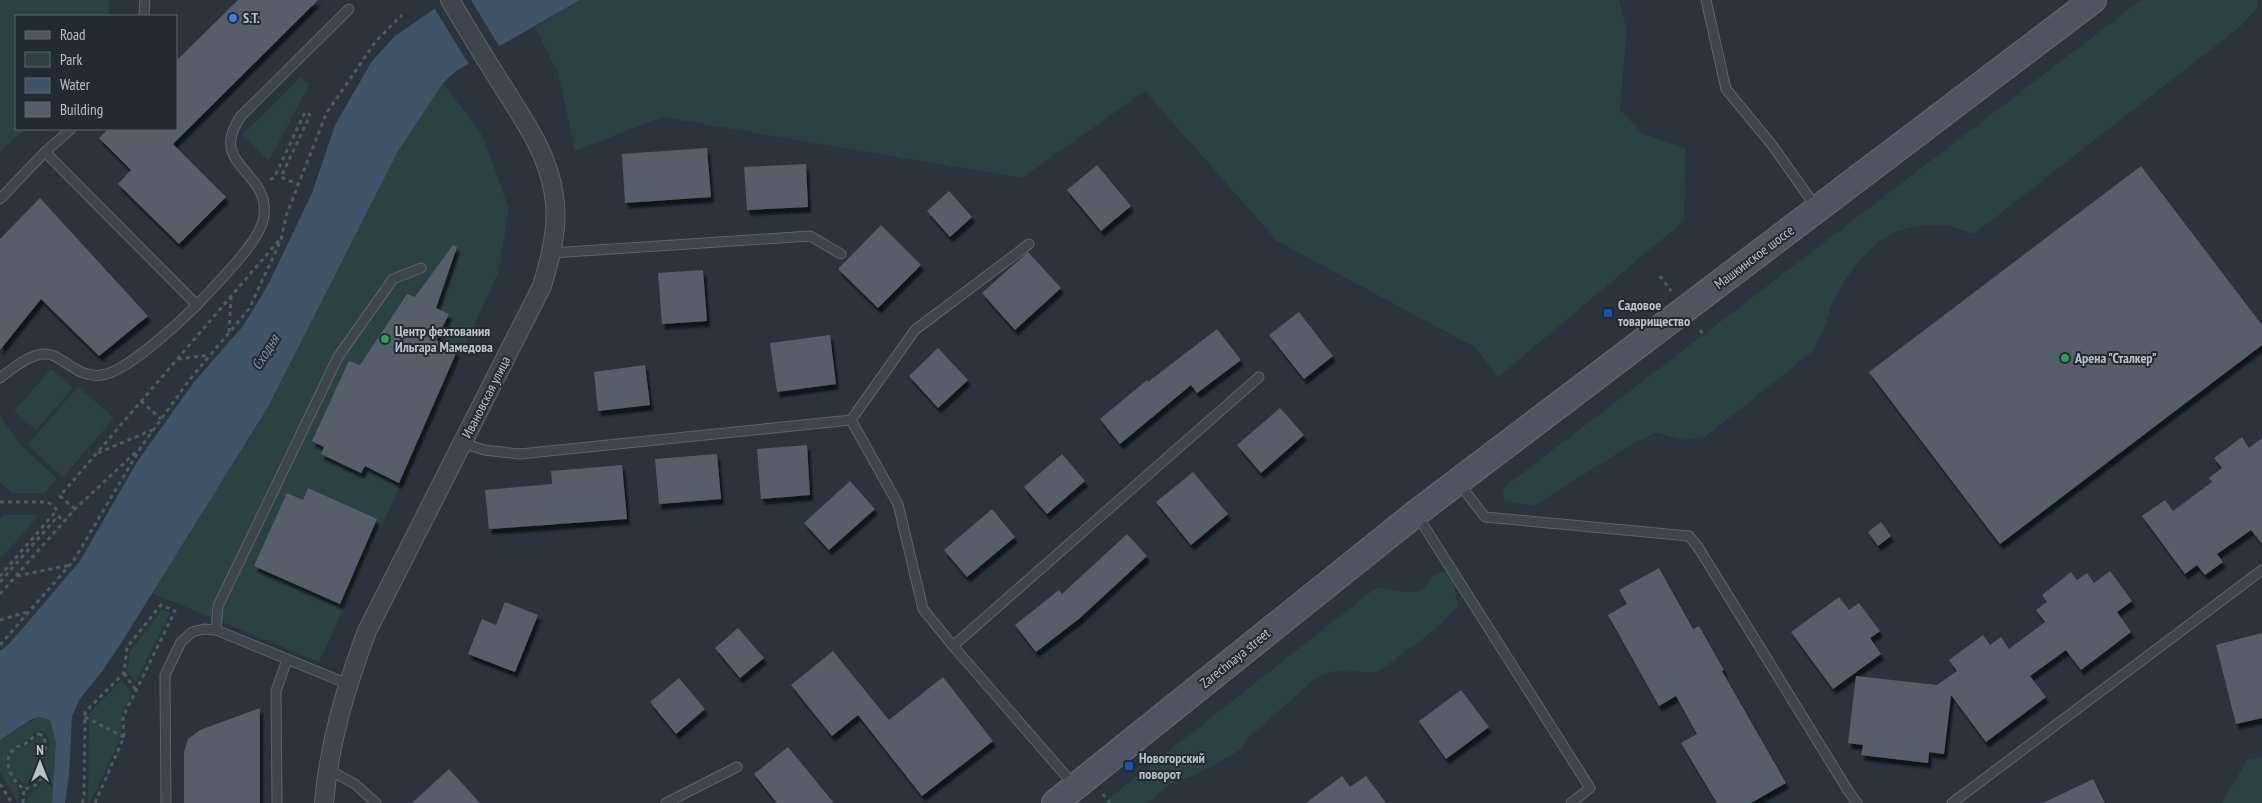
<svg xmlns="http://www.w3.org/2000/svg" width="2262" height="803" viewBox="0 0 2262 803" font-family="'PT Sans Narrow',sans-serif">
<defs>
<filter id="shadow"><feDropShadow dx="3" dy="5.5" stdDeviation="1" flood-color="#0009"/></filter>
</defs>
<rect width="100%" height="100%" fill="#29343f"/>
<!-- green -->
<g fill="#2c4141">
<polygon points="0,0 110,0 108,16 16,16 16,129 25,129 0,152"/>
<polygon points="580,0 1619,0 1627,30 1620,110 1642,133 1686,149 1684,221 1498,377 1476,348 1277,241 1145,91 1022,178 662,117 575,151 558,73 535,27"/>
<polygon points="2141,0 2257,0 2258,7 2241,26 1974,234 1950,226 1924,225 1897,231 1875,245 1857,263 1843,283 1831,305 1824,329 1812,352 1705,437 1680,439 1656,433 1632,444 1534,506 1504,501 1503,488"/>
<polygon points="301,77 309,85 269,161 242,135"/>
<polygon points="443,83 482,135 509,208 499,271 319,662 152,593 268,407 397,151"/>
<polygon points="51,369 73,388 36,430 14,411"/>
<polygon points="78,387 114,418 63,477 27,445"/>
<polygon points="0,416 18,442 57,479 45,493 12,493 0,482"/>
<polygon points="4,515 39,515 2,557 0,555 0,519"/>
<path d="M1445 571 1453 580 1458 605 1441 625 1378 672C1352 674 1343 665 1316 678L1248 738 1241 749 1230 756 1197 774 1172 783 1147 803H1103L1368 594 1379 587C1403 591 1420 601 1433 575Z"/>
<polygon points="162,609 170,613 136,682 127,671 130,652"/>
<polygon points="122,680 132,694 121,716 122,735 90,803 88,803 89,714"/>
<path d="M38 717 50 720C62 741 55 780 52 803H27C31 790 40 789 43 781 45 775 43 770 44 765 45 753 56 740 42 731 32 732 31 739 23 742 0 760 23 781 18 803L0 772V740Z"/>
<polygon points="37,737 43,738 44,740 38,761 39,777 33,784 23,783 13,775 10,763 15,751 29,744"/>
<polygon points="2262,757 2262,803 2222,803 2247,760"/>
</g>
<!-- water -->
<polygon fill="#415366" points="447,0 580,0 456,71 443,83 398,151 268,407 120,645 103,670 79,700 72,717 69,775 65,803 52,803 56,743 50,720 38,717 32,719 0,740 0,651 10,643 80,561 137,462 194,382 243,326 268,285 312,193 335,125 372,61 395,36"/>
<!-- pier -->
<polygon fill="#29343f" points="443,0 471,0 501,49 470,66 433,6"/>
<!-- building -->
<g fill="#555f6c" filter="url(#shadow)">
<polygon points="238,0 318,0 173,144 226,197 179,244 118,184 131,170 99,138 108,129 176,129 176,61"/>
<polygon points="707,148 711,197 625,203 622,154"/>
<polygon points="806,164 808,207 747,210 744,167"/>
<polygon points="1097,165 1131,206 1101,231 1067,190"/>
<polygon points="2141,166 2262,325 2262,345 2000,544 1869,372"/>
<polygon points="949,191 972,217 950,237 927,211"/>
<polygon points="40,198 148,316 99,356 41,299 0,350 0,239"/>
<polygon points="881,225 921,265 878,308 838,269"/>
<polygon points="453,245 457,247 436,308 449,314 436,340 457,351 399,483 365,466 361,473 321,454 324,447 312,441 349,361 360,365 407,294 415,297"/>
<polygon points="1028,252 1061,288 1015,330 982,293"/>
<polygon points="703,270 707,321 662,324 658,273"/>
<polygon points="1299,312 1333,356 1304,379 1269,335"/>
<polygon points="1217,329 1241,360 1197,393 1191,385 1120,444 1100,419 1147,380 1148,382"/>
<polygon points="830,335 836,384 777,392 770,343"/>
<polygon points="938,348 968,380 938,408 909,376"/>
<polygon points="645,365 650,405 598,411 594,372"/>
<polygon points="1280,408 1304,435 1261,473 1237,445"/>
<polygon points="2242,437 2249,448 2262,438 2262,544 2251,530 2217,554 2223,562 2205,575 2197,565 2185,574 2142,516 2165,500 2173,511 2212,482 2209,478 2222,468 2214,458"/>
<polygon points="807,445 810,495 761,499 757,449"/>
<polygon points="717,454 721,499 659,504 655,459"/>
<polygon points="1062,454 1085,481 1047,514 1024,487"/>
<polygon points="622,465 627,519 489,529 485,490 552,484 551,471"/>
<polygon points="1193,472 1228,514 1191,545 1156,502"/>
<polygon points="850,481 875,509 829,550 804,523"/>
<polygon points="308,488 377,519 340,604 254,566 287,493 303,500"/>
<polygon points="992,509 1015,537 967,577 944,550"/>
<polygon points="1881,522 1891,536 1878,546 1868,532"/>
<polygon points="1127,534 1147,556 1080,618 1036,652 1015,625 1059,590 1062,594"/>
<polygon points="1659,568 1693,629 1699,626 1724,670 1722,671 1786,783 1751,803 1717,803 1681,743 1697,734 1676,696 1659,706 1608,615 1627,604 1619,590"/>
<polygon points="2110,571 2132,601 2117,612 2131,632 2081,670 2066,650 2030,676 2046,697 1986,742 1951,695 1944,754 1929,752 1928,763 1861,755 1863,745 1848,743 1856,676 1937,685 1957,671 1949,660 1983,635 1990,645 2001,637 2009,649 2045,622 2036,610 2047,602 2042,595 2071,572 2077,580 2087,573 2094,583"/>
<polygon points="1839,597 1849,610 1859,603 1880,631 1870,638 1881,654 1833,689 1791,632"/>
<polygon points="505,602 538,615 515,672 468,654 482,619 496,625"/>
<polygon points="738,628 764,658 740,678 715,648"/>
<polygon points="2262,633 2262,718 2236,724 2216,645"/>
<polygon points="833,651 889,720 943,677 993,741 922,796 858,715 832,736 791,685"/>
<polygon points="679,678 705,709 676,734 650,702"/>
<polygon points="1461,690 1489,727 1446,759 1419,721"/>
<polygon points="260,708 260,803 184,803 184,752 188,739 200,730"/>
<polygon points="788,747 834,803 777,803 754,774"/>
<polygon points="449,769 480,803 412,803"/>
<polygon points="1342,776 1350,787 1366,776 1386,803 1306,803"/>
<polygon points="2093,779 2105,803 2043,803"/>
</g>
<g fill="none" stroke-linecap="round" stroke-linejoin="round">
<!-- service casing -->
<g stroke="#5b646c" stroke-width="11">
<g id="service">
<polyline points="1706,0 1726,89 1772,145 1816,207"/>
<polyline points="144,16 145,0"/>
<polyline points="0,199 45,152 71,129"/>
<polyline points="1029,244 915,330 851,420 898,504 923,609 953,646 1074,785"/>
<polyline points="552,253 810,236 841,254"/>
<path d="M197 305C215 285 256 246 263 221 275 170 205 168 241 116L349 9"/>
<path d="M0 378C12 369 37 347 54 356 71 364 81 378 102 375 126 372 179 323 197 305L45 152"/>
<polyline points="463,443 484,450 520,454 851,420"/>
<polyline points="1458,482 1485,517 1689,536 1698,547 1849,792 1857,803"/>
<polyline points="1417,515 1590,788 1571,803"/>
<polyline points="216,630 218,606 338,357 393,279 421,268"/>
<polyline points="953,646 1259,377"/>
<polyline points="327,769 355,784 376,803"/>
<polyline points="166,803 165,675 181,642 192,632 204,629 216,630 348,684"/>
<polyline points="277,803 276,691 287,660"/>
<polyline points="666,803 737,767"/>
<polyline points="1952,803 2262,570"/>
</g>
</g>
<!-- minor casing -->
<g stroke="#5b646c" stroke-width="20">
<path id="minor" d="M324 803C329 743 346 687 367 631L542 286C551 256 559 226 554 195 548 153 522 117 500 82 483 55 466 27 450 0"/>
</g>
<!-- secondary casing -->
<g stroke="#5b646c" stroke-width="28">
<polyline id="secondary" points="1055,803 1415,514 2093,0"/>
</g>
<!-- path -->
<g stroke="#4b5e5f" stroke-width="3" stroke-dasharray="4 4" stroke-linecap="butt">
<polyline points="270,179 274,178 305,112 310,115 281,177 299,185"/>
<polyline points="1660,276 1671,291"/>
<polyline points="1700,330 1704,336"/>
<polyline points="229,332 231,298"/>
<polyline points="178,359 209,355"/>
<polyline points="141,401 161,419"/>
<polyline points="98,453 152,430"/>
<polyline points="0,502 48,502 57,510 0,576"/>
<polyline points="75,509 60,496 281,238"/>
<polyline points="17,576 70,565"/>
<polyline points="0,582 58,516 64,521"/>
<polyline points="0,594 75,509 138,450"/>
<polyline points="0,620 30,611"/>
<polyline points="0,645 74,560 141,447 190,379 249,309 281,240 286,216 326,114 376,41 402,15"/>
<polyline points="124,673 136,690"/>
<polyline points="85,717 124,737"/>
<path d="M39 734 44 736 46 746 42 760 41 779 36 785 24 789C12 781 0 760 15 748 18 746 23 746 26 743 31 740 33 736 39 734Z"/>
<polyline points="0,784 12,803"/>
<polyline points="1103,794 1110,803"/>
<polyline points="23,803 24,789"/>
<polyline points="82,803 84,798 85,712 124,673 127,647 161,605 175,611 123,717 124,737 95,803"/>
</g>
<!-- service -->
<use href="#service" stroke="#3d464f" stroke-width="9"/>
<!-- minor -->
<use href="#minor" stroke="#3d464f" stroke-width="18"/>
<!-- secondary -->
<use href="#secondary" stroke="#4c5562" stroke-width="25"/>
</g>
<!-- markers -->
<circle fill="#3f7fe0" stroke="#222b34" stroke-width="2" cx="233" cy="18" r="5"/>
<g fill="#1a4fb4" stroke="#222b34" stroke-width="2">
<rect x="1603" y="308" width="10" height="10" rx="2.5"/>
<rect x="1124" y="761" width="10" height="10" rx="2.5"/>
</g>
<g fill="#2e9e5b" stroke="#222b34" stroke-width="2">
<circle cx="385" cy="339" r="5"/>
<circle cx="2065" cy="358" r="5"/>
</g>
<g text-anchor="middle" dominant-baseline="central" stroke-width="4" stroke-linejoin="round" paint-order="stroke">
<!-- poi labels -->
<g font-size="14" font-weight="bold" fill="#bac1c9" stroke="#222b34" text-anchor="start">
<text x="243" y="18">S.T.</text>
<text x="1618" y="305">Садовое<tspan x="1618" dy="16">товарищество</tspan></text>
<text x="395" y="331">Центр фехтования<tspan x="395" dy="16">Ильгара Мамедова</tspan></text>
<text x="2075" y="358">Арена "Сталкер"</text>
<text x="1139" y="758">Новогорский<tspan x="1139" dy="16">поворот</tspan></text>
</g>
<!-- street labels -->
<g font-size="14" fill="#bac1c9" stroke="#222b34">
<text transform="translate(1754 257) rotate(-37)">Машкинское шоссе</text>
<text transform="translate(486 397) rotate(-63)">Ивановская улица</text>
<text transform="translate(1235 658) rotate(-39)">Zarechnaya street</text>
</g>
<!-- water labels -->
<g font-size="15" font-style="italic" fill="#7e93a9" stroke="#222b34">
<text transform="translate(265 352) rotate(-58)">Сходня</text>
</g>
</g>
<!-- legend -->
<rect x="15" y="15" width="162" height="115" fill="#222b34" stroke="#5f6770"/>
<rect x="25" y="31" width="25" height="8" fill="#4c5562" stroke="#5f6770"/>
<text x="60" y="40" font-size="15" fill="#bac1c9">Road</text>
<rect x="25" y="52" width="25" height="15" fill="#2c4141" stroke="#5f6770"/>
<text x="60" y="65" font-size="15" fill="#bac1c9">Park</text>
<rect x="25" y="78" width="25" height="15" fill="#415366" stroke="#5f6770"/>
<text x="60" y="90" font-size="15" fill="#bac1c9">Water</text>
<rect x="25" y="102" width="25" height="15" fill="#555f6c" stroke="#5f6770"/>
<text x="60" y="115" font-size="15" fill="#bac1c9">Building</text>
<!-- north arrow -->
<g transform="translate(40 763)" stroke="#222b34" stroke-width="4" paint-order="stroke">
<path d="M0-4L9 19L0 12L-9 19Z" fill="#bac1c9"/>
<text y="-8" font-size="14" font-weight="bold" text-anchor="middle" fill="#bac1c9">N</text>
</g>
</svg>
